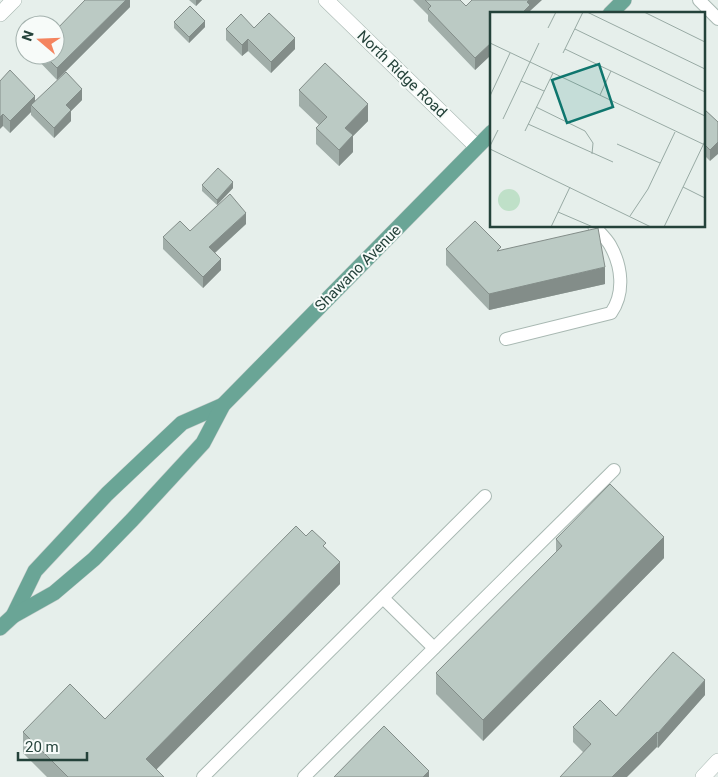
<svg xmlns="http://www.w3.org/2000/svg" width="718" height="777" viewBox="0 0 718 777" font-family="Roboto,sans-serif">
<rect width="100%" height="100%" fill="#e6efeb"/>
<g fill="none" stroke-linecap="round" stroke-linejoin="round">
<!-- service casing -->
<g stroke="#a8b8b2" stroke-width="14">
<g id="service">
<polyline points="699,0 718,19"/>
<path d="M506 339 611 313C625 293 622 266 610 245 606 238 599 232 594 226"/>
<polyline points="383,598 434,648"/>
<polyline points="203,777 485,496"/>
<polyline points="304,777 614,470"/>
</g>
</g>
<!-- minor casing -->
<g stroke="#a8b8b2" stroke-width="16">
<g id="minor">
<polyline points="326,0 477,147"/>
<polyline points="0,14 14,0"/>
<polyline points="703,777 718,761"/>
</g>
</g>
<!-- primary casing -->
<g stroke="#c2cac8" stroke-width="16">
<g id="primary">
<polyline points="610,14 624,0"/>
<polyline points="13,616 35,571 107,494 182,423 223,405"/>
<polyline points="0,628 13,616 54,593 94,559 132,520 203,443 223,405 492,132"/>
</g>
</g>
<!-- service -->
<use href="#service" stroke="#fff" stroke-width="12"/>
<!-- minor -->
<use href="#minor" stroke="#fff" stroke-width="15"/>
<!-- primary -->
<use href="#primary" stroke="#6aa596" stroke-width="15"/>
</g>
<!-- wall -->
<g fill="#a1aea9">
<polygon points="130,0 130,7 57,80 34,56 34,55 55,55"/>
<polygon points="189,0 202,0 196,6"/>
<polygon points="413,0 460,0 466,6 530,11 530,14 492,14 492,54 475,70 428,21 428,15"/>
<polygon points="174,22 205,27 189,43 174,28"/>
<polygon points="254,28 295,49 271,73 248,51 242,56 226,40 226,29"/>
<polygon points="0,81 35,101 82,100 71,111 71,121 54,138 31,115 31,112 10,133 3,126"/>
<polygon points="299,90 368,121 353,136 353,152 339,166 316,144 316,128 319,125 299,106"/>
<polygon points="704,109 718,122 710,161 704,155"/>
<polygon points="202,185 233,188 217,205 202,191"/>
<polygon points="246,224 215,253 221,270 203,288 163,249 163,237 190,231"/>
<polygon points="446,249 501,250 605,284 489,310 446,265"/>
<polygon points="306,536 326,548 340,584 156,769 164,777 47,777 23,753 23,732 105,719"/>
<polygon points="556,539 664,558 483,741 436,694 436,673 556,553"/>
<polygon points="705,695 658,748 657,747 583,752 573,742 573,727"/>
</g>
<!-- shaded-wall -->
<g fill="#838d89">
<polygon points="126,0 130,0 130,7 57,80 57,68"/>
<polygon points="196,0 202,0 196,6"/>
<polygon points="529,0 542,0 530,11 530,14 521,14 527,2"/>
<polygon points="205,21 205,27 189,43 189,37"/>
<polygon points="295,38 295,49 271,73 271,62"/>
<polygon points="248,39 248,51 242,56 242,45"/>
<polygon points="492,42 492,54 475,70 475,58"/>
<polygon points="82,89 82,100 71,111 71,121 54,138 54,128 66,105"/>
<polygon points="35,96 35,107 31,105 31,112 10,133 10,121"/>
<polygon points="368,104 368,121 353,136 353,152 339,166 339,150 345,128"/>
<polygon points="3,114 3,126 0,129 0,117"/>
<polygon points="718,142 718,154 710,161 710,150"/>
<polygon points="233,182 233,188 217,205 217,200"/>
<polygon points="246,213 246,224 209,258 209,247"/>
<polygon points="221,259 221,270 203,288 203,277"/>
<polygon points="605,267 605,284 489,310 489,294"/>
<polygon points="664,537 664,558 483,741 483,720"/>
<polygon points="340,562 340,584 149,777 146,759"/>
<polygon points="705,680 705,695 658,748 658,733"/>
<polygon points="657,732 657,747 627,777 612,777"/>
<polygon points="429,771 429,777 423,777"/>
</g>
<!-- building -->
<g fill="#bbcac4" stroke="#838d89">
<polygon points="85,0 126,0 57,68 44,55 55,55 55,31"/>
<polygon points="425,0 460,0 466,6 472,0 529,0 527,2 530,5 521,14 492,14 492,42 475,58 428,9 431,6"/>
<polygon points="190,6 205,21 189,37 174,22"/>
<polygon points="269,13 295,38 271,62 248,39 242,45 226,29 241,14 254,28"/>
<polygon points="325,63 368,104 345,128 353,135 339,150 316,128 327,117 299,90"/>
<polygon points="10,70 35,96 10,121 3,114 0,117 0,81"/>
<polygon points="66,72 82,89 66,105 71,110 54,128 31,105"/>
<polygon points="704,109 718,122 718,142 710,150 704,144"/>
<polygon points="218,168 233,182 217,200 202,185"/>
<polygon points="230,194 246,213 209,247 221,259 203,277 163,237 180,221 190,231"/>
<polygon points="475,221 501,247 497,251 598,228 605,267 489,294 446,249"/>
<polygon points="610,484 664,537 483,720 436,673 562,546 556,539"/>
<polygon points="296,526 306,536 312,530 326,543 323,546 340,562 146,759 164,777 68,777 23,732 70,684 105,719"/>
<polygon points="673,652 705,680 658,733 657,732 612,777 560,777 591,744 573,727 600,700 616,716"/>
<polygon points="384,726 429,771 423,777 334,777"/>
</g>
<g text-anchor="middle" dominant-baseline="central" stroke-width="4" stroke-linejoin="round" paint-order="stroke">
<!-- street labels -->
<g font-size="15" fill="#24423a" stroke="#f7fbf9">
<text transform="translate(402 74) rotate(44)">North Ridge Road</text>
<text transform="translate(358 268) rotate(-45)">Shawano Avenue</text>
</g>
</g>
<!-- overview -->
<g transform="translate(490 12)">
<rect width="215" height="215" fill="#e6efeb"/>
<path d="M8 188a11 11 0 1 1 22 0a11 11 0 1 1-22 0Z" fill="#bfe0c8"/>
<path fill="none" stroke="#98aaa4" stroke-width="1" d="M97 0 215 57M154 0 215 30M58 16 66 0M85 17 215 80M0 31 215 133M75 37 215 104M73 41 93 0M31 69 54 79M110 83 121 59M0 84 20 41M46 95 95 119 103 131 102 142M13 107 49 31M38 112 123 150M35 119 63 61M127 132 170 151M0 134 8 118M0 137 161 215M193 175 215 186M68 200 103 215M140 204 158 177 185 120M61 215 80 175M174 215 215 129"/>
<path fill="#0f766e" fill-opacity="0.15" stroke="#0f766e" stroke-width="2.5" d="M109 52 123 95 77 111 62 68Z"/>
<rect width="215" height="215" fill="none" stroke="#24423a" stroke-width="2.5"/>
</g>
<!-- north arrow -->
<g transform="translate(40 40) rotate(289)"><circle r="24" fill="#f7fbf9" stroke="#a3b1ad"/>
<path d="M0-4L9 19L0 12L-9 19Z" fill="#f4845f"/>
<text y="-8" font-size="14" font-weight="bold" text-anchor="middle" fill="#24423a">N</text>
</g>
<!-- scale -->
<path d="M18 752v8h69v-8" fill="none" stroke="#24423a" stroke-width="2.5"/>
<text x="25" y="752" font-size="15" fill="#24423a" stroke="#f7fbf9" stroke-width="4" paint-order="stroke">20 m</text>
</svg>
